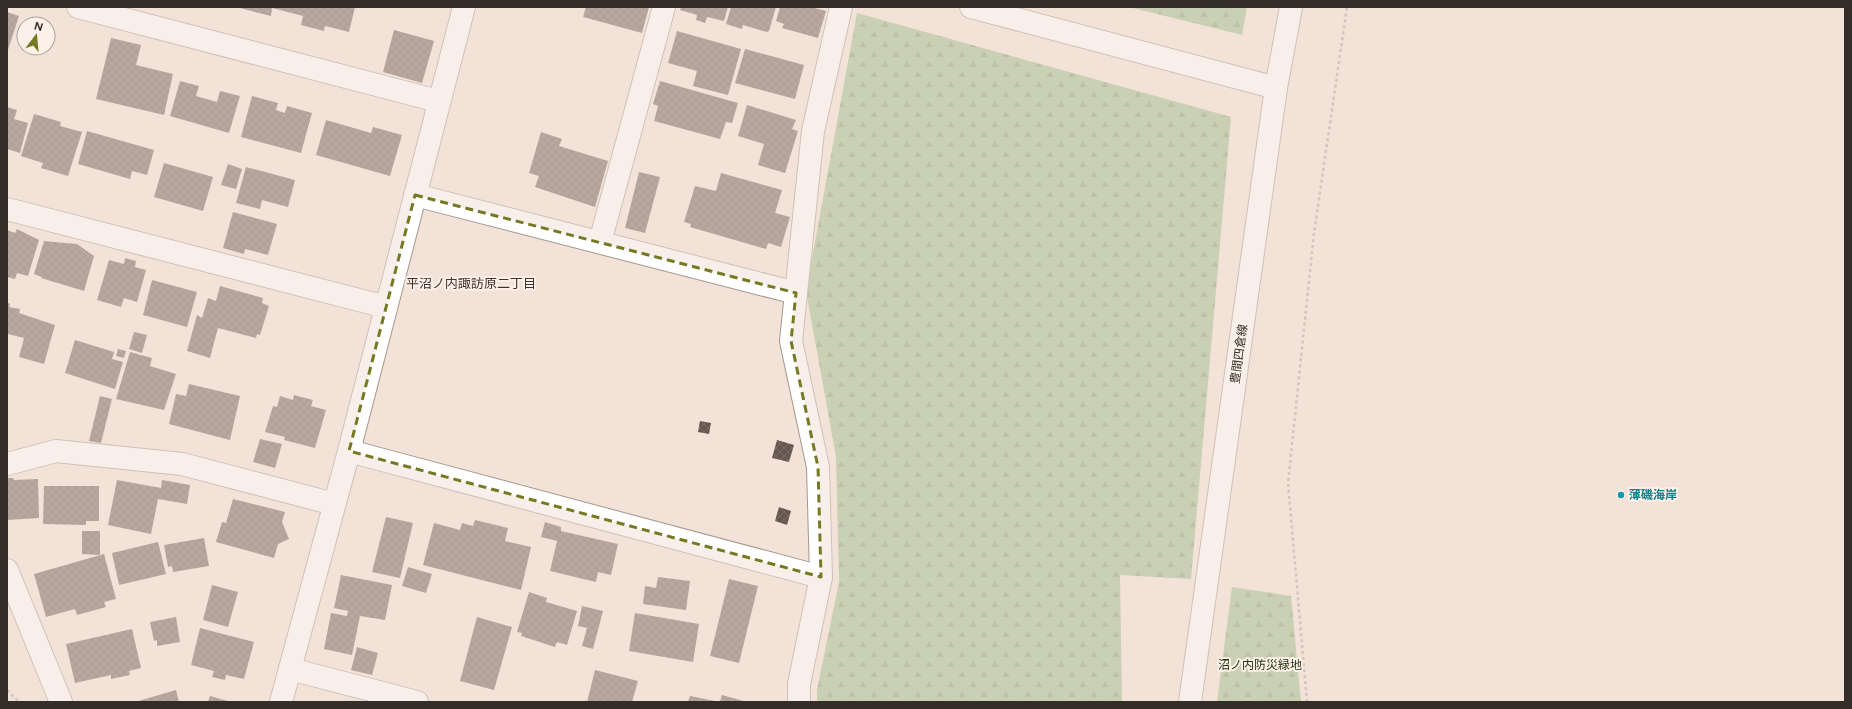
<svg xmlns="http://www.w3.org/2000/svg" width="1852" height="709" viewBox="0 0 1852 709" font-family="Figtree,'Noto Sans JP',sans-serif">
<defs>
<pattern id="forest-firs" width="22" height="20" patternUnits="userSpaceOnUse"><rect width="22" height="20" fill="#99bb85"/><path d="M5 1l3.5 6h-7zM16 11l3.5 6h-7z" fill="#7e986d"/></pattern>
<pattern id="building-cross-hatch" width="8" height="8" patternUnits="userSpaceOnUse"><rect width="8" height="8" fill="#65574f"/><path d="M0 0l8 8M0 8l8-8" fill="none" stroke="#786c65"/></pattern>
</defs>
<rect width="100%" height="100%" fill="#f2e2d8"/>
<!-- forest -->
<g fill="url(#forest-firs)">
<polygon points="1129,7 1247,7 1242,35"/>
<polygon points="857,13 1231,117 1191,579 1120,575 1122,702 817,702 817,690 839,582 836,457 806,291"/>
<polygon points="1232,587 1291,596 1301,702 1217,702"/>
</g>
<!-- building -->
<g fill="url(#building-cross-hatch)">
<polygon points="236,7 355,7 349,32 325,26 324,31 301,25 303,16 272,8 271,16"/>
<polygon points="586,7 649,7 642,33 583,17"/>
<polygon points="681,7 728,7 724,21 707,17 705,23 696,20 697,15 680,10"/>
<polygon points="731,7 776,7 769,31 767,32 743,25 742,29 726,24"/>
<polygon points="780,7 811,7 826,11 818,38 782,28 784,24 776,21"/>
<polygon points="7,12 19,16 7,53"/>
<polygon points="394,30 434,41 422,83 383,72"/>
<polygon points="677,31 741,49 728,95 693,86 697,71 668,63"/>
<polygon points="111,38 141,45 136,65 173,74 164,115 96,99"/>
<polygon points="745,49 804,65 795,99 735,83"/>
<polygon points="180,81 199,86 196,96 217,102 220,91 240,96 229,133 170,116"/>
<polygon points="660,81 738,103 732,123 726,122 720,139 654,121 658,106 653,104"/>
<polygon points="252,96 278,103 276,110 285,113 287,106 312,113 301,153 241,137"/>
<polygon points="747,105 796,120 792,129 798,131 785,173 758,165 764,144 738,136"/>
<polygon points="7,107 17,110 14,119 28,123 20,153 7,149"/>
<polygon points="34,114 61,122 60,126 82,132 68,176 41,168 43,163 21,156"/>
<polygon points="326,120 371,133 373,127 402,135 390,176 316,155"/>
<polygon points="87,131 154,150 147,175 132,171 130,179 78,164"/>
<polygon points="541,132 562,139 559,146 608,161 595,207 535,187 539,176 529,173"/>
<polygon points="164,163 213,177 203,211 154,197"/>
<polygon points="228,164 242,169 236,189 221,185"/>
<polygon points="246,167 295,180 288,207 262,200 260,209 236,203"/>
<polygon points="639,172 660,177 645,233 625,228"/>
<polygon points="721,173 782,190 775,213 790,217 781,247 768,243 766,249 690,227 691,224 684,222 695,186 716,191"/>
<polygon points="233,212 277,224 268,255 245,249 244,254 223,248"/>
<polygon points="17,229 39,240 28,276 17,273 15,279 7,277 7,230 15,233"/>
<polygon points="44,241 77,244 94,256 84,291 41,278 42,277 34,274"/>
<polygon points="125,258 136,261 135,267 146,270 137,302 124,298 121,307 97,300 109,260 124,264"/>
<polygon points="152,280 197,292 187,327 143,315"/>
<polygon points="220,286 263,298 262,303 269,306 260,335 257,334 256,338 218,328 210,358 187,351 197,315 202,318 208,298 216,301"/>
<polygon points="7,302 10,304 9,307 20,309 19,313 55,325 44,364 19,357 24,338 8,334 7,337"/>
<polygon points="134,332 147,335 142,353 129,349"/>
<polygon points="75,340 114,352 112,359 123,362 115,389 65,373"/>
<polygon points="118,349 126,351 124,358 116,356"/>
<polygon points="130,352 152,358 150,366 176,374 164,410 116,399"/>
<polygon points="189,384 240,396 230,440 169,424 176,394 186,396"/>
<polygon points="294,395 313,400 311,406 326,410 315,448 284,440 285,437 265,432 273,406 277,407 280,396 293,400"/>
<polygon points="100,396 112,399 101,443 89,441"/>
<polygon points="700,421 711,423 709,434 698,432"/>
<polygon points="260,439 282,444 275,468 253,462"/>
<polygon points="777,440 794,445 789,462 772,458"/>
<polygon points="7,478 13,478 14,480 38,479 39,518 7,520"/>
<polygon points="117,480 161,488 162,480 190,485 187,504 158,499 151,534 108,525"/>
<polygon points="44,486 99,486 99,521 86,521 86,525 43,524"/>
<polygon points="233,499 285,512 282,522 289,539 278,544 274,558 216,542 222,522 226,523"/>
<polygon points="779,507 791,511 787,525 775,521"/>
<polygon points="386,517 413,523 400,578 372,572"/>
<polygon points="475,520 508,528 505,541 531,547 521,590 423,565 434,523 460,530 462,523 473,526"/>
<polygon points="545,522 561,527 561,531 618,544 611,575 598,572 596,582 550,571 557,541 541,537"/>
<polygon points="82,531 100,531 100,555 82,554"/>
<polygon points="204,538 209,566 173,572 172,566 168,567 164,545"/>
<polygon points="158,542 166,574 119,585 112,553"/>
<polygon points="104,554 116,599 104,602 106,607 77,615 75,609 46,617 34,574"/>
<polygon points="408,567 432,574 426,593 402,586"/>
<polygon points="341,575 392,585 385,620 360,616 352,655 324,649 331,613 347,616 348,611 334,608"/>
<polygon points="658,577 690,581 686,610 643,604 645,586 656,588"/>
<polygon points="729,579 758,586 739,663 710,656"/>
<polygon points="212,585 238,592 228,627 203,620"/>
<polygon points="529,592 547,598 546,602 577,611 567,645 557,642 555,647 521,636 522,633 517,632"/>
<polygon points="582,606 603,611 593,649 582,646 587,628 578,626"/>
<polygon points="635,613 699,624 693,662 629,651"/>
<polygon points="176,617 180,642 157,646 157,640 154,641 150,622"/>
<polygon points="477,617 512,627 494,690 460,681"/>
<polygon points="200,628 254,642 244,679 226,675 225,680 212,677 214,671 191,665"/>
<polygon points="132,629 141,668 129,671 130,675 111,679 111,675 75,683 66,644"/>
<polygon points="357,647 378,653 372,675 351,670"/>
<polygon points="595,670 638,681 632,702 587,702"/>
<polygon points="176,690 179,702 135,702"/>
<polygon points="722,695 747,702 720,702"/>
<polygon points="210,696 231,702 208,702"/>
<polygon points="690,696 715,701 714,702 688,702"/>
</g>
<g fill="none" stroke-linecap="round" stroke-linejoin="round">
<!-- minor casing -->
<g stroke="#a6978e" stroke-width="24">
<g id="minor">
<polyline points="78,7 438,101"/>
<polyline points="415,195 796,293"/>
<polyline points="7,209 386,307"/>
<polyline points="600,242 664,7"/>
<polyline points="349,451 821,577"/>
<polyline points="7,464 56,451 182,464 334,504"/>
<polyline points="7,570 61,702"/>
<polyline points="290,669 417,702"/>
<polyline points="281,702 349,451 464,7"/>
<polyline points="799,702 799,684 821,577 818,467 791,341 813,131 841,7"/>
</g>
</g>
<!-- tertiary casing -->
<g stroke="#a6978e" stroke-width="24">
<polyline id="tertiary" points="971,7 1276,88"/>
</g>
<!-- secondary casing -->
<g stroke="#a6978e" stroke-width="24">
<polyline id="secondary" points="1190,702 1276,88 1291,7"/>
</g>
<!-- path -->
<g stroke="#aea29a" stroke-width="2.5" stroke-dasharray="3 3" stroke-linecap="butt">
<polyline points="7,690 19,702"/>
<polyline points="1307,702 1288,483 1314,233 1347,7"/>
</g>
<!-- minor -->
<use href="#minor" stroke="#fff" stroke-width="22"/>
<!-- tertiary -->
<use href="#tertiary" stroke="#fff" stroke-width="22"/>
<!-- secondary -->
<use href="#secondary" stroke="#fff" stroke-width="22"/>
</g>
<!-- marked area -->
<path d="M0 0H1852V709H0ZM415 195 796 293 791 341 818 467 821 577 349 451Z" fill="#f2e2d8" fill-opacity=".55" fill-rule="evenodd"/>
<path fill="none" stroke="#757922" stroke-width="3" stroke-dasharray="8 5" stroke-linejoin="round" d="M415 195 796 293 791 341 818 467 821 577 349 451Z"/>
<!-- markers -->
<circle fill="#0f9aa8" stroke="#fdf0e8" stroke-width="1.5" cx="1621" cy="495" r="4"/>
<g text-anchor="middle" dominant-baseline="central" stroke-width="4" stroke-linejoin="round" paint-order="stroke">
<!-- street labels -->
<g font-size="12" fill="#342e2a" stroke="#fdf0e8">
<text transform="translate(1239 354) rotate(-82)">豊間四倉線</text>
</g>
<!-- culture labels -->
<g font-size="12" font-weight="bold" fill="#0d838f" stroke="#fdf0e8" text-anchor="start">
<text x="1629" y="495">薄磯海岸</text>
</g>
<!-- park labels -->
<g font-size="12" fill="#1e340d" stroke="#fdf0e8">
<text x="1260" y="665">沼ノ内防災緑地</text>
</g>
<!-- neighbourhood labels -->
<g font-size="13" fill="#40332c" stroke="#fdf0e8">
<text x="471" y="283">平沼ノ内諏訪原二丁目</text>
</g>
</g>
<!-- border -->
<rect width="1852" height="709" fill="none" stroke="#342e2a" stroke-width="16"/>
<!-- north arrow -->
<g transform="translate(36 36) rotate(16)"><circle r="19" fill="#fdf0e8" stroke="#ada29c"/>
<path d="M0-3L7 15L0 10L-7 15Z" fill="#757922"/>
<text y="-6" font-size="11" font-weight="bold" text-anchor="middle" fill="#342e2a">N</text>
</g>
</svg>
